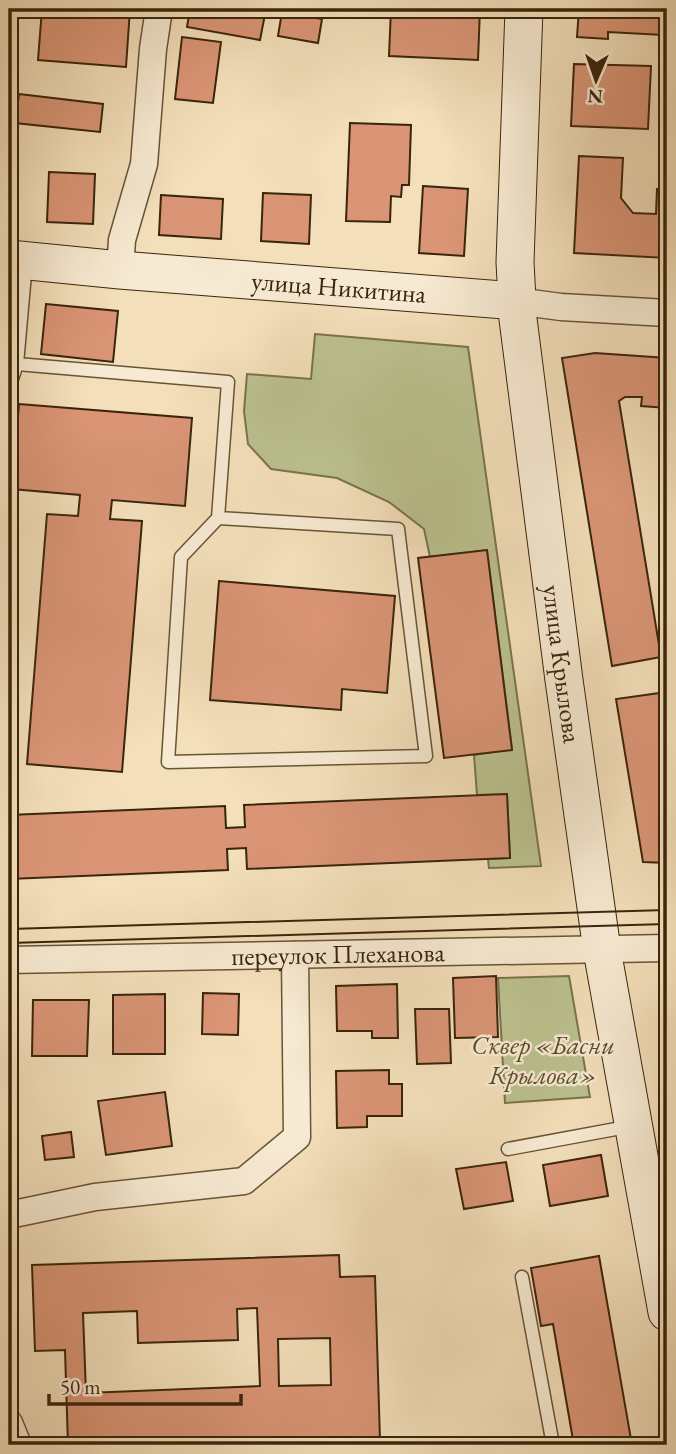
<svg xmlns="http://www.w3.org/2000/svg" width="676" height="1454" viewBox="0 0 676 1454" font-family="'EB Garamond',serif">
<rect width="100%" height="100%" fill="#f3dfba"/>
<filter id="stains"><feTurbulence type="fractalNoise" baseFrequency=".00286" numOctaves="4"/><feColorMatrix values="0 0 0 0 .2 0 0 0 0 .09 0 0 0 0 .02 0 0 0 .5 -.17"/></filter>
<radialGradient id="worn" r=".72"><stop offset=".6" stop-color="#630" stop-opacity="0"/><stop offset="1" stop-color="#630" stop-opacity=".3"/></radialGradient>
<!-- green -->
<g fill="#bbc18f" stroke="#7a734d" stroke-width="2">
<polygon points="315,334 468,347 541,866 489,868 488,859 510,858 507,794 477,795 474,755 512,749 487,550 430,557 424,529 389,502 337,478 271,469 248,444 244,411 247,374 311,379"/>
<polygon points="569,976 590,1097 505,1103 498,978"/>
</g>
<!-- building -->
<g fill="#da9576" stroke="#3a250b" stroke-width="2" fill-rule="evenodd">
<polygon points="42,9 130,9 126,67 38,60"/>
<polygon points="190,9 266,9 260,40 187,27"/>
<polygon points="391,9 480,9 478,60 389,56"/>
<polygon points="579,9 665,9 663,35 608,32 608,39 577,37"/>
<polygon points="282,12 322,19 318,43 278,36"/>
<polygon points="182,37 221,42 213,103 175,99"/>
<polygon points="574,64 651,66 648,129 571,126"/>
<polygon points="19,94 103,104 100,132 15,123"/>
<polygon points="350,123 411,125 409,185 402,185 401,197 391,196 390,222 346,221"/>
<polygon points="579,156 623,158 621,198 633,213 656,214 657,189 667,189 667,258 574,253"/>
<polygon points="49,172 95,174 93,224 47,222"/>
<polygon points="423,186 468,189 464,256 419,253"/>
<polygon points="263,193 311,195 309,244 261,241"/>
<polygon points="161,195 223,199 221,239 159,235"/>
<polygon points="46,304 118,311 113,362 41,354"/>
<polygon points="595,353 667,358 667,408 641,406 642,397 625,397 619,401 661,657 612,666 562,358"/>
<polygon points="19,404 192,418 185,506 112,500 110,519 142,521 122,772 27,764 47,514 78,516 80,495 12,489"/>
<polygon points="487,550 512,750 444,758 418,558"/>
<polygon points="219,581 395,596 387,693 342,689 341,710 210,700"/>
<polygon points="667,692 667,863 643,862 616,699"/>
<polygon points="507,794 510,858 247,869 246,848 227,849 228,870 9,879 9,815 225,806 226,828 245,827 244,805"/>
<polygon points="496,976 498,1037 455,1038 453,978"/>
<polygon points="397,984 398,1038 372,1038 372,1031 337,1031 336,986"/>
<polygon points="203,993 239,994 238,1035 202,1034"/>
<polygon points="165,994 165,1054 113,1054 113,995"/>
<polygon points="33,1000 89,1000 87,1056 32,1056"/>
<polygon points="415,1009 449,1009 451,1063 417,1064"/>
<polygon points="389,1070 389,1084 402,1084 402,1116 367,1116 367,1127 337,1128 336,1071"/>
<polygon points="165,1092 172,1146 106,1155 98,1101"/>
<polygon points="71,1132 74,1157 45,1160 42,1136"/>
<polygon points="601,1155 608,1196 550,1206 543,1165"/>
<polygon points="506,1162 513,1201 464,1209 456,1169"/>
<path d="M339 1255 340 1277 375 1276 380 1440 287 1443V1445H68L65 1350 35 1351 32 1265ZM257 1308 260 1386 86 1393 83 1313 137 1311 138 1343 238 1340 237 1309ZM330 1338 331 1385 279 1386 278 1339Z"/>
<polygon points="599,1256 632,1445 566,1445 565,1441 573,1440 553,1324 541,1326 531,1268"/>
</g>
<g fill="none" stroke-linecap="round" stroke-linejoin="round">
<!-- lane casing -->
<g stroke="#685437" stroke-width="15">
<g id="lane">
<polyline points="318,9 322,10"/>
<polyline points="26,262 17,364 228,382 218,518 398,529 426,756 168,762 181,557 218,518"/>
<polyline points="9,388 17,364"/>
<polyline points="508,1149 632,1126"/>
<polyline points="522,1277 553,1445"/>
</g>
</g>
<!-- street casing -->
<g stroke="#685437" stroke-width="29">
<g id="street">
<polyline points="120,270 122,240 144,164 153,49 159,9"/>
<polyline points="516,301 561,307 667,313"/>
<path id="s1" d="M9 960 667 948"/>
<polyline points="9,1215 95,1197 244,1181 297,1137 295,955"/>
<polyline points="9,1423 18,1445"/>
</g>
</g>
<!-- secondary casing -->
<g stroke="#3a250b" stroke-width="39">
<g id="secondary">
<path id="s2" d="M524 9 515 262 518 319 564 680 602 950 667 1312"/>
<path id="s3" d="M9 259 120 270 516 301"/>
</g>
</g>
<!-- lane -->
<use href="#lane" stroke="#f7ead2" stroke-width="12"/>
<!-- street -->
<use href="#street" stroke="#f7ead2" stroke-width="26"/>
<!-- secondary -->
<use href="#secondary" stroke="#f7ead2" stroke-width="37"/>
<!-- tram -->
<g stroke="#3a250b" stroke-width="2">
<polyline points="9,929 667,910"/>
<polyline points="9,943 667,924"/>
</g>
</g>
<g text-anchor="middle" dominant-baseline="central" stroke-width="5" stroke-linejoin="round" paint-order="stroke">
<!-- street labels -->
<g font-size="26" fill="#3a250b" stroke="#f7ead2">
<text stroke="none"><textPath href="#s3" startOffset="331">улица Никитина</textPath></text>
<text stroke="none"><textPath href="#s2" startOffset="658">улица Крылова</textPath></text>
<text stroke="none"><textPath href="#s1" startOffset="329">переулок Плеханова</textPath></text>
</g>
<!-- park labels -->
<g font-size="26" font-style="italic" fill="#5a4c2c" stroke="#f7ead2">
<text x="543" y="1045">Сквер «Басни<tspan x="543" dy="30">Крылова»</tspan></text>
</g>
</g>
<!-- margin -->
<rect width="676" height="1454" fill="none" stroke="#f3dfba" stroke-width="35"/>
<rect x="10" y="10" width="655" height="1433" fill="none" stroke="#3a250b" stroke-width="3.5"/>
<rect x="18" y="18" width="641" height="1419" fill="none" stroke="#3a250b" stroke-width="2"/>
<!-- north arrow -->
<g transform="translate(596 80) rotate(182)" stroke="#f7ead2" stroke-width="5" paint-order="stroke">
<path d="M0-5L12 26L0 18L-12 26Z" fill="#3a250b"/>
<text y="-10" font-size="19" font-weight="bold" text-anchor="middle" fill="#3a250b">N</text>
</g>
<!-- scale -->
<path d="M49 1394v10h192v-10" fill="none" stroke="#3a250b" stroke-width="3.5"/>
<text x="60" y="1394" font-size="21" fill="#3a250b" stroke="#f7ead2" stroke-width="5" paint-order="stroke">50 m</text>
<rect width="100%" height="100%" filter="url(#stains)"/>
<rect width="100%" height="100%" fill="url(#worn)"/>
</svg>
